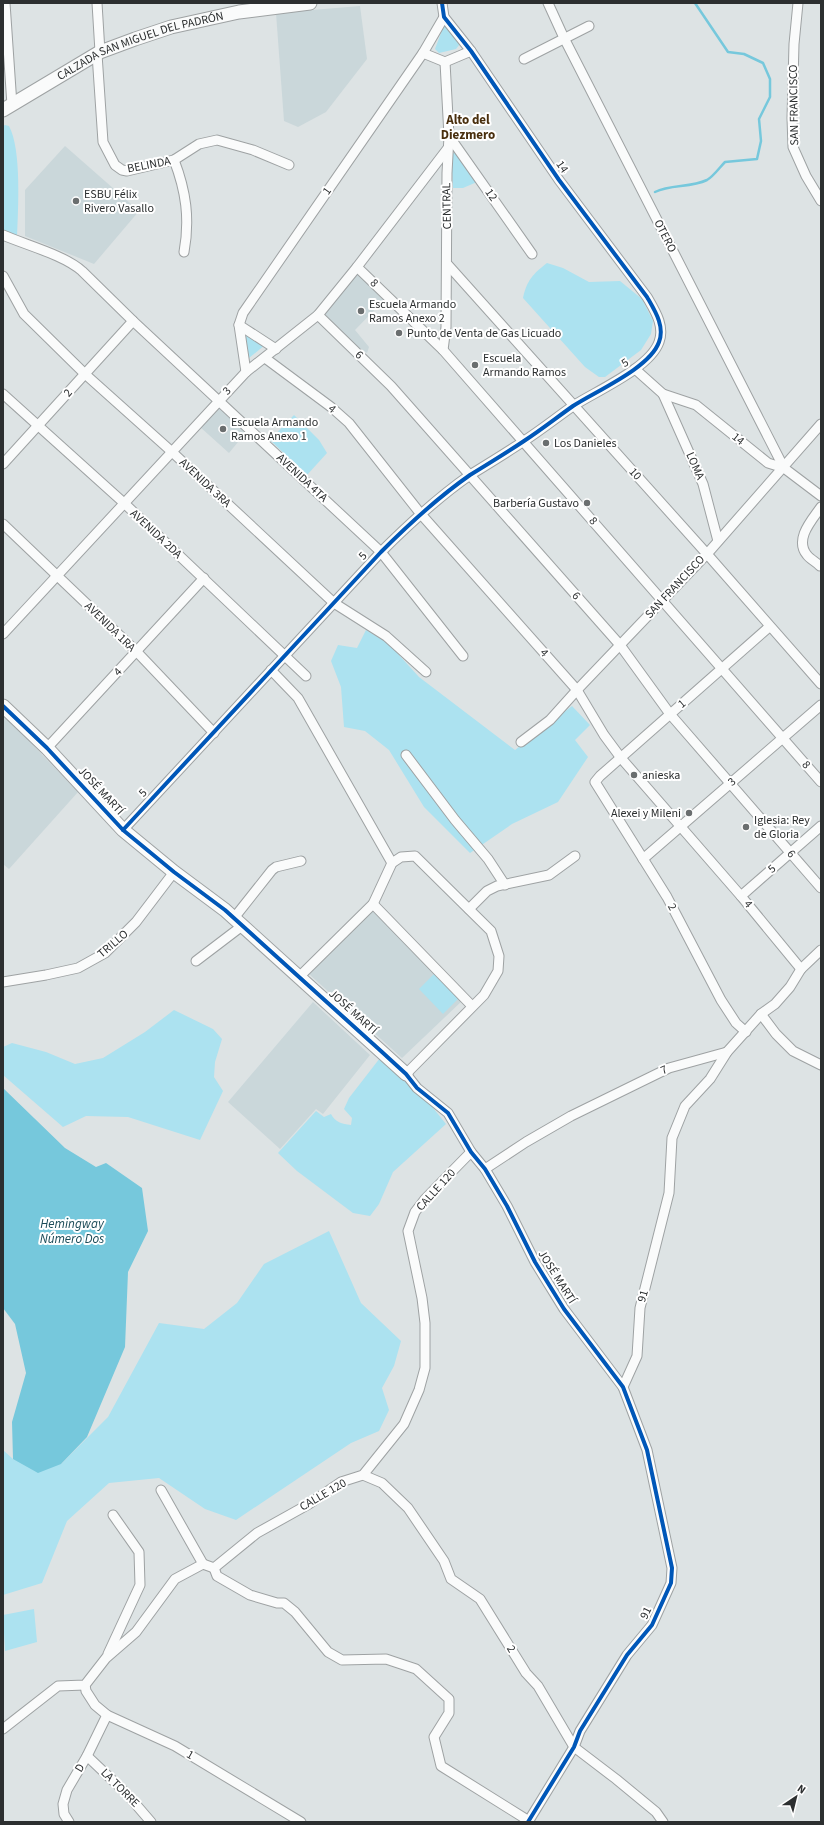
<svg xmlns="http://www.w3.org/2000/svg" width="824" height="1825" viewBox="0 0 824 1825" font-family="'Source Sans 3',sans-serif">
<rect width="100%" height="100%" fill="#dde3e4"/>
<!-- built -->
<g fill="#cad7da">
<polygon points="360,6 367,59 326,112 298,127 284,121 276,13"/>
<polygon points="65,146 139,211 94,264 25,236 25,190"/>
<polygon points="357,270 385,299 355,330 369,347 367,353 344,338 326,318 325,313"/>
<polygon points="218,404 247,431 229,453 199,426"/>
<polygon points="3,714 78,792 9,869 3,864"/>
<polygon points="372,908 464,999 402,1058 309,974"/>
<polygon points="313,1002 370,1055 323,1114 316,1109 280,1149 228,1102"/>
</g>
<!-- green -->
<g fill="#ace2f0">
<polygon points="444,25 460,44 456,49 439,53 435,49"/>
<path d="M5 125 9 126C22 150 18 211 17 239L3 235V126Z"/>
<polygon points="457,152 477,182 463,188 453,188 451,154"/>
<path d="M547 263 563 268 589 282 620 281 642 299 653 321 651 334 641 350 605 377H599L585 367 523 298C527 280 533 274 547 263Z"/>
<polygon points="245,333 265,345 249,358"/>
<polygon points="294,415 319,440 327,453 307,475 270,440"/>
<polygon points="366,630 389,644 419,677 515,750 572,706 590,725 575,740 588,757 558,802 512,824 470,853 424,807 389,750 365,731 344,727 341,687 331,661 338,645 357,648"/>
<polygon points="434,974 459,998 443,1014 419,989"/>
<polygon points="174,1010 213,1029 222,1039 215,1062 214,1077 223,1091 200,1140 128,1117 86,1116 63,1127 3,1075 3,1047 12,1043 46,1052 75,1064 103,1058 145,1032"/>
<path d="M380 1058 417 1088 446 1124 393 1172 379 1204 370 1216 353 1213 297 1171 278 1153 316 1111 324 1117 331 1114C335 1122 342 1124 351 1125L352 1118 344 1109 349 1098Z"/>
<polygon points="329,1231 361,1303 401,1341 394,1366 382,1388 389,1410 379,1431 351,1443 236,1520 205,1509 159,1478 109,1483 67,1521 42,1583 3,1595 3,1450 13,1459 61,1464 108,1417 159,1323 204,1329 237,1303 264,1264"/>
<polygon points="34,1609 37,1642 5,1651 3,1615"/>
</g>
<!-- water -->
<polygon fill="#76c8dc" points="3,1088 65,1148 96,1167 106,1163 142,1188 148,1231 128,1272 125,1347 87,1437 61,1464 38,1473 13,1459 12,1422 26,1373 15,1324 3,1308"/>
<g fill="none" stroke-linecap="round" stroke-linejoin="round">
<!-- stream -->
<path stroke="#76c8dc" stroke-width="2.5" d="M655 192C671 184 690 188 707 180 713 177 720 167 725 162L757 159 761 141 759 119 770 97V79L763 63 744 54 728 52 695 3"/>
<!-- street casing -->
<g stroke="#9ea2a3" stroke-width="11">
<g id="street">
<polyline points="5,3 12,105"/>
<polyline points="97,3 100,52"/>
<polyline points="548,3 564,38 784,468"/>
<polyline points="798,3 794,44 792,118 793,147 806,176 821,201"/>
<polyline points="423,53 445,62 471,51"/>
<polyline points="97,54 103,142 115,165 122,170 127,171 174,160 199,144 217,140 253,150 289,165"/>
<polyline points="524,59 589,26"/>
<polyline points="449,136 532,254"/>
<path d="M174 160C186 191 190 219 184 252"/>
<path d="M3 235C26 245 64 255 82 271L133 321 381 552 463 656"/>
<polyline points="448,265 707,554 821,684"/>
<polyline points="357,267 443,350 821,782"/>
<polyline points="3,276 24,314 85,374 171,451 334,603 386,636 426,672"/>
<polyline points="318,315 391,386 620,645 670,714 821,888"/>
<polyline points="239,325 276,349"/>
<polyline points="443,350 446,327 447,173 449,136 445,62"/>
<polyline points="265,358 331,407 349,423 420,513 577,690 604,735 621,758 741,896 801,969"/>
<polyline points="635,369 663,394 696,405 768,463 784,468 821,496"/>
<polyline points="246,372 239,325 243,313 423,53 444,17"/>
<polyline points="3,394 124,503 306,676"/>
<polyline points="663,394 703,484 718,541"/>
<polyline points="3,464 133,321"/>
<polyline points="3,524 137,652 214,733"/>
<path d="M820 566C816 562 810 559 807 555 794 539 812 520 821 507"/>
<polyline points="3,634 246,372 318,315 357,267 448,148"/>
<polyline points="271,670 298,698 392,863"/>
<polyline points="521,742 550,720 577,690 707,554 821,424"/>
<polyline points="47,748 204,578"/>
<polyline points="406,755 455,820 488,859 505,885"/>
<path d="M123 830 381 552C409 524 437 498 470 475 488 464 506 453 524 441 541 430 556 418 573 406 596 391 650 368 659 342 665 326 655 311 647 297L559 180 471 51 444 17 442 3"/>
<polyline points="643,859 821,705"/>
<polyline points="741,896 821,826"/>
<polyline points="373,904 472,1006"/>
<polyline points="469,909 487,891 497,886 549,875 575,856"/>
<polyline points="234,918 272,870 276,867 301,861"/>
<polyline points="196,961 242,926"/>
<polyline points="299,977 373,904 392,863 401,857 415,856 491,931 499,956 498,971 484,995 406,1074 417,1088 448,1113 471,1152 485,1169 507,1206 535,1262 564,1309 623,1387 647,1450 672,1568 671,1583 652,1625 627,1655 580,1731 574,1747 528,1822"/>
<polyline points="3,982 46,975 78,968 105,953 136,922 174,872"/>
<polyline points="761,1014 776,1034 793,1051 821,1065"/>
<polyline points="746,1032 736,1023 721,1000 667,897 595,782 600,776 769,627"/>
<polyline points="485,1169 526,1142 571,1116 669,1068 727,1052"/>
<polyline points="623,1387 637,1356 640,1308 669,1193 672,1138 685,1106 710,1079 727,1052 761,1014 775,1004 790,987 801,969 821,950"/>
<polyline points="363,1475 382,1483 408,1508 444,1561 451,1579 480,1599 526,1673 538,1686 574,1747 616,1779 656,1812 663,1822"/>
<polyline points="161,1490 203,1564"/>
<polyline points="214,1568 217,1576 250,1595 277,1603 284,1603 295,1612 328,1652 342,1660 386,1659 416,1669 449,1699 449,1713 434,1737 441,1766 529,1821"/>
<polyline points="108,1654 140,1585 139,1552 113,1515"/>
<polyline points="85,1685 86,1691 95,1705 107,1715 175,1746 301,1822"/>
<polyline points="3,1729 58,1686 85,1685 106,1658 136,1632 175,1579 203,1564 214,1568 257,1533 309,1504 341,1482 363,1475 404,1424 419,1390 425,1368 425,1323 422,1298 408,1231 415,1212 425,1199 471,1152"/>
<polyline points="87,1756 126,1793 151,1822"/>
<polyline points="69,1822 64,1814 63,1804 67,1790 87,1756 107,1715"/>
</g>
</g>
<!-- secondary casing -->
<g stroke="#9ea2a3" stroke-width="15">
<g id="secondary">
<path id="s1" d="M3 110 100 52 135 39 171 27 239 12 310 3"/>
<polyline points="3,706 47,748 123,830 174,872 225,910 406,1074"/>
</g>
</g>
<!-- street -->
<use href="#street" stroke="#fafbfb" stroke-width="9"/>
<!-- secondary -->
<use href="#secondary" stroke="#fafbfb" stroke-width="13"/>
<!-- cycleway casing -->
<g stroke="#fff" stroke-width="6">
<g id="cycleway">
<polyline points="3,706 47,748 123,830 174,872 225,910 382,1052 406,1074 417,1088 448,1113 471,1152 485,1169 507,1206 535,1262 564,1309 623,1387 647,1450 672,1568 671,1583 652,1625 627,1655 580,1731 574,1747 528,1822"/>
<path d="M123 830 381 552C409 524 437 498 470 475 488 464 506 453 524 441 541 430 556 418 573 406 596 391 650 368 659 342 665 326 655 311 647 297L559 180 471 51 444 17 442 3"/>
</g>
</g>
<!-- cycleway -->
<use href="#cycleway" stroke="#0057b8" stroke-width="4"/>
</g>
<!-- markers -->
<g fill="#6a6e6f" stroke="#fff" stroke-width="1.5">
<circle cx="76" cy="201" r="4"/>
<circle cx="361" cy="311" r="4"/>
<circle cx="399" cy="333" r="4"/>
<circle cx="475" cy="365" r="4"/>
<circle cx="223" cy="429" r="4"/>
<circle cx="546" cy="443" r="4"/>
<circle cx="587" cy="503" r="4"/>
<circle cx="634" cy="775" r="4"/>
<circle cx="689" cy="813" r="4"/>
<circle cx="746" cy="827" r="4"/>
</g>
<g text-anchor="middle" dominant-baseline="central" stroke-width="4" stroke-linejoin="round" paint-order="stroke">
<!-- street labels -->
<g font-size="12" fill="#2c2f30" stroke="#fff">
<text stroke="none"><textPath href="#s1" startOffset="153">CALZADA SAN MIGUEL DEL PADRÓN</textPath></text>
<text transform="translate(794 105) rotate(-91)">SAN FRANCISCO</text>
<text transform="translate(149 165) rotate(-11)">BELINDA</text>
<text transform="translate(562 167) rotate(55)">14</text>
<text transform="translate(327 191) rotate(-55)">1</text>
<text transform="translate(491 195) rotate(55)">12</text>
<text transform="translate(447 206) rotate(-91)">CENTRAL</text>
<text transform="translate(665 236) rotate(63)">OTERO</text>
<text transform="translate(374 283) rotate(44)">8</text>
<text transform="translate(359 355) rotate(44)">6</text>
<text transform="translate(625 363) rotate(-33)">5</text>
<text transform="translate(227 391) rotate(-47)">3</text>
<text transform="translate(68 393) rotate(-49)">2</text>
<text transform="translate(332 409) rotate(40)">4</text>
<text transform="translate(738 439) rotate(39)">14</text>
<text transform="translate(695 466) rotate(66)">LOMA</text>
<text transform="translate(635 474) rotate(48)">10</text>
<text transform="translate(302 478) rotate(43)">AVENIDA 4TA</text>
<text transform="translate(205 483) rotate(43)">AVENIDA 3RA</text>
<text transform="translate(593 521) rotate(49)">8</text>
<text transform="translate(156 534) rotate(43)">AVENIDA 2DA</text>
<text transform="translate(363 556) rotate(-48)">5</text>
<text transform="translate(675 587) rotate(-47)">SAN FRANCISCO</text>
<text transform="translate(576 596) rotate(48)">6</text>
<text transform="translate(110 627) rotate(44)">AVENIDA 1RA</text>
<text transform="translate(544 653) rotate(48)">4</text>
<text transform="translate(118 672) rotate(-47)">4</text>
<text transform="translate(682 704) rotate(-41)">1</text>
<text transform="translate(806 765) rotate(48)">8</text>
<text transform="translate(732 782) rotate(-41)">3</text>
<text transform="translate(101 791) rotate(47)">JOSÉ MARTÍ</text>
<text transform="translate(143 793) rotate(-47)">5</text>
<text transform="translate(791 854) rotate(49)">6</text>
<text transform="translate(772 869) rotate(-41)">5</text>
<text transform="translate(748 904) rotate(51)">4</text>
<text transform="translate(672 907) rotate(62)">2</text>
<text transform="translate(113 944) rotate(-40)">TRILLO</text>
<text transform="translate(353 1012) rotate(42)">JOSÉ MARTÍ</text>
<text transform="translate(664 1070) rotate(-24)">7</text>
<text transform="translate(436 1190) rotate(-48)">CALLE 120</text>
<text transform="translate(557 1277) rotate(58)">JOSÉ MARTÍ</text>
<text transform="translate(643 1296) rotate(-75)">91</text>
<text transform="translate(323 1495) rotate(-30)">CALLE 120</text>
<text transform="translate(646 1613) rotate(-63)">91</text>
<text transform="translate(511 1649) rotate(59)">2</text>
<text transform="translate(190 1755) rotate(30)">1</text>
<text transform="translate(80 1768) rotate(-59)">D</text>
<text transform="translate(120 1788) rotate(45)">LA TORRE</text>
</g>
<!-- poi labels -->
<g font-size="12" fill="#2c2f30" stroke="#fff" text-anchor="start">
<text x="84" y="194">ESBU Félix<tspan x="84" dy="14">Rivero Vasallo</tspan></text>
<text x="369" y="304">Escuela Armando<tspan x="369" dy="14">Ramos Anexo 2</tspan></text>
<text x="407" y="333">Punto de Venta de Gas Licuado</text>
<text x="483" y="358">Escuela<tspan x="483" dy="14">Armando Ramos</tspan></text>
<text x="231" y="422">Escuela Armando<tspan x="231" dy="14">Ramos Anexo 1</tspan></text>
<text x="554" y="443">Los Danieles</text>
<text x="579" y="503" text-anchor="end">Barbería Gustavo</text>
<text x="642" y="775">anieska</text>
<text x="681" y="813" text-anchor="end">Alexei y Mileni</text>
<text x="754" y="820">Iglesia: Rey<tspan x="754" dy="14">de Gloria</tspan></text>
</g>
<!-- neighbourhood labels -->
<g font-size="13" font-weight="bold" fill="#492f0e" stroke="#fff">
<text x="468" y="120">Alto del<tspan x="468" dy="15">Diezmero</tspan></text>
</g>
<!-- water labels -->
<g font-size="13" font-style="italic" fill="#1b4b58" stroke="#fff">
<text x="72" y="1224">Hemingway<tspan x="72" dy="15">Número Dos</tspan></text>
</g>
</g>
<!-- border -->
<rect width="824" height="1825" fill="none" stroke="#2c2f30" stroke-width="8"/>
<!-- north arrow -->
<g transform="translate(796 1797) rotate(35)" stroke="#ffffff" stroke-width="3" paint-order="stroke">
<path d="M0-3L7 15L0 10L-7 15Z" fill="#2c2f30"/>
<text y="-6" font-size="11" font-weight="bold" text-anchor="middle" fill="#2c2f30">N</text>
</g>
</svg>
